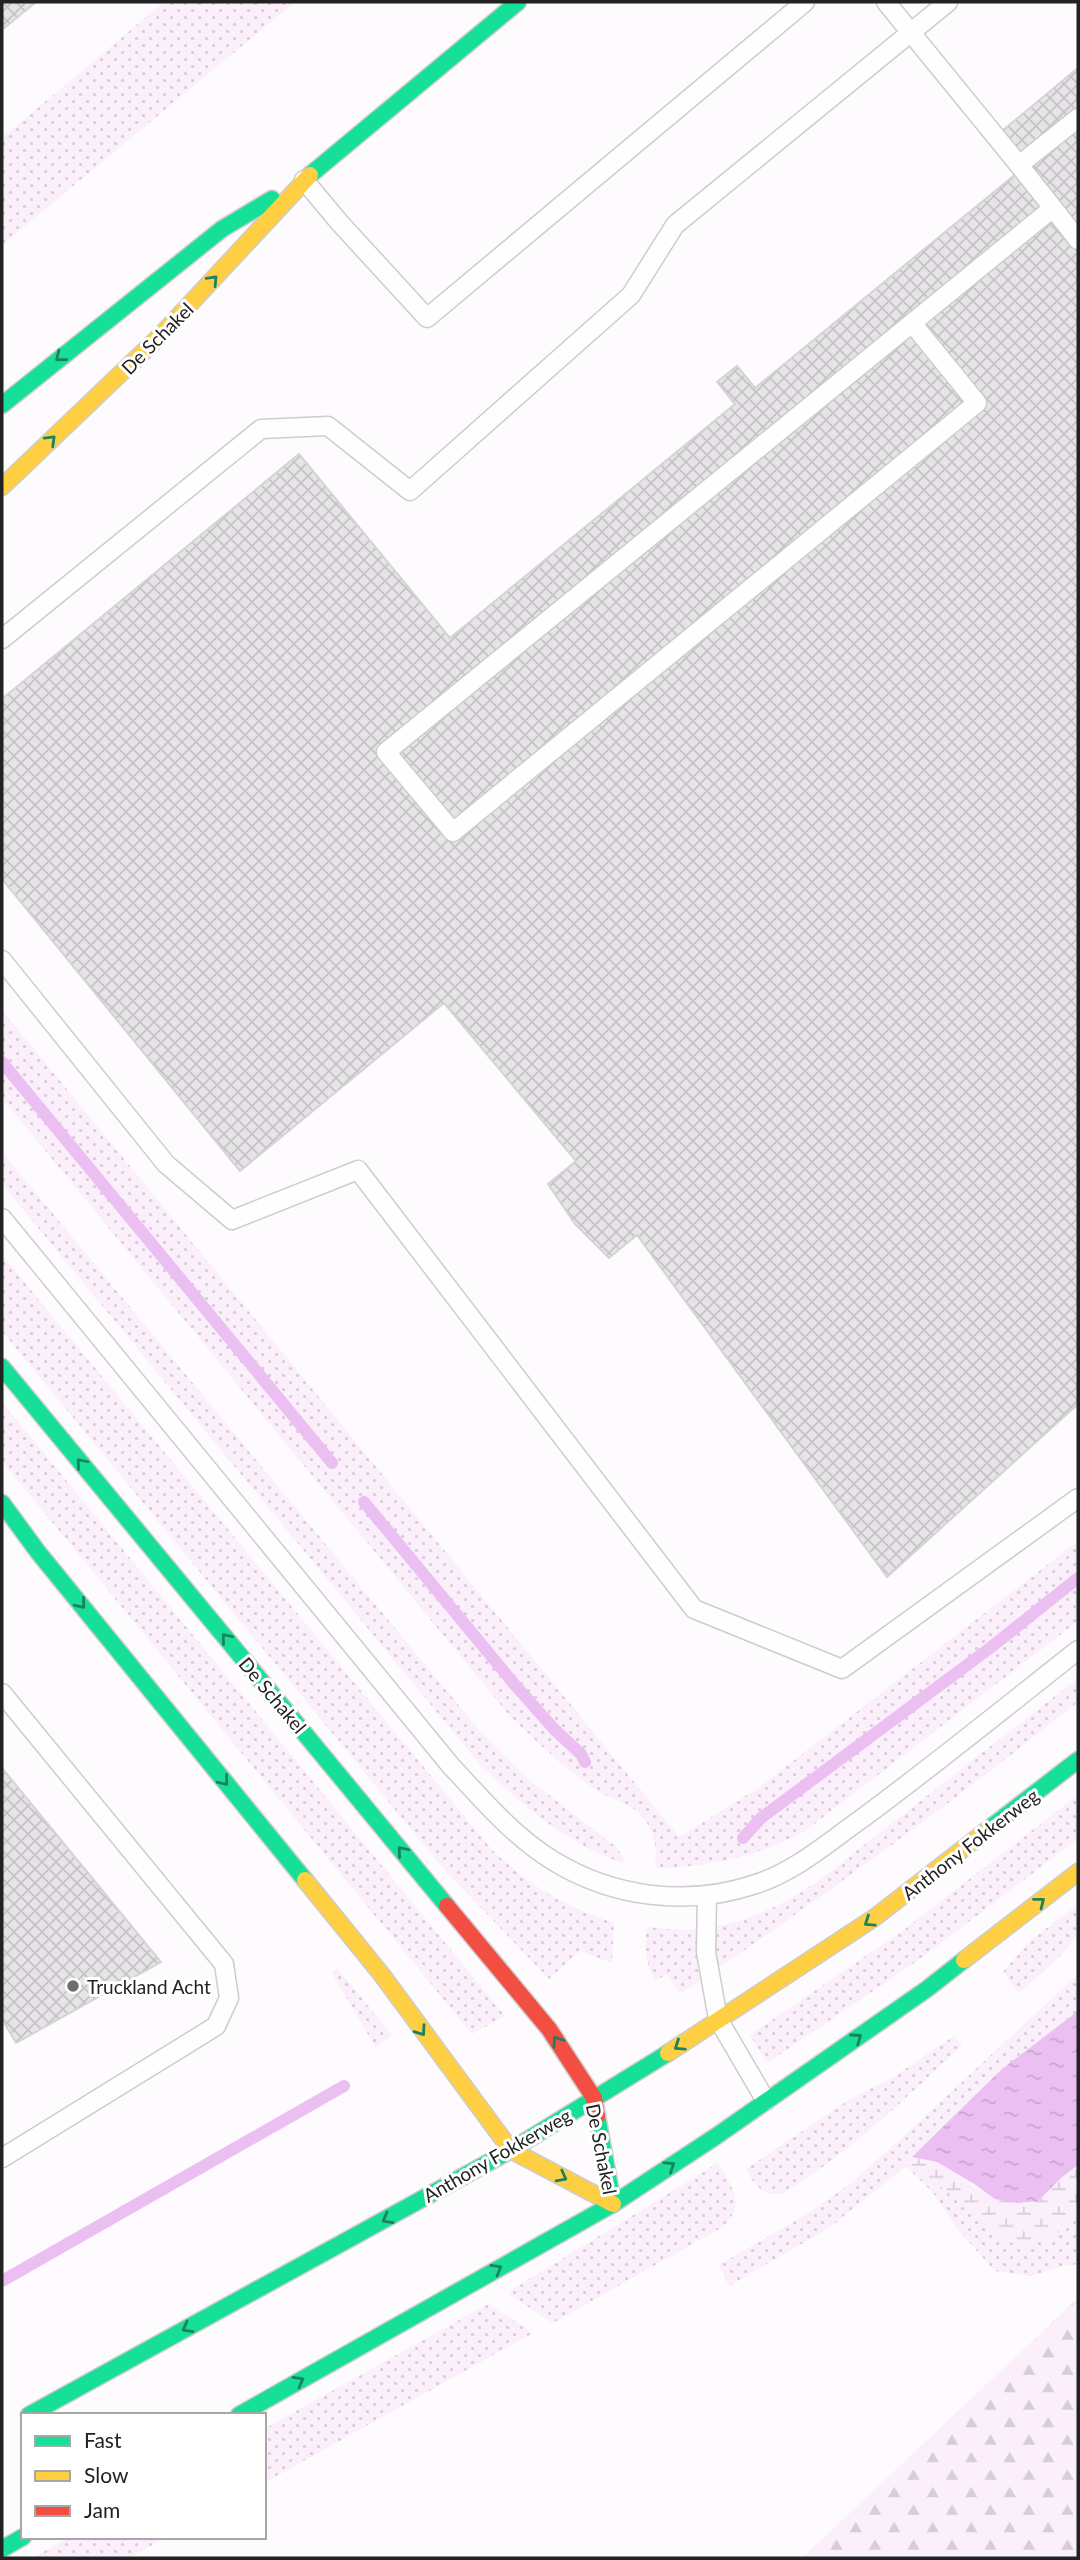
<svg xmlns="http://www.w3.org/2000/svg" width="1080" height="2560" viewBox="0 0 1080 2560" font-family="Lato,sans-serif">
<defs>
<pattern id="grass-dots" width="8" height="8" patternUnits="userSpaceOnUse" patternTransform="scale(1.75)"><rect width="8" height="8" fill="#faeffb"/><path d="M2 2h.1M6 6h.1" fill="none" stroke="#d6cdd7" stroke-width="1.8" stroke-linecap="round"/></pattern>
<pattern id="forest-firs" width="22" height="20" patternUnits="userSpaceOnUse" patternTransform="scale(1.75)"><rect width="22" height="20" fill="#faeffb"/><path d="M5 1l3.5 6h-7zM16 11l3.5 6h-7z" fill="#d6cdd7"/></pattern>
<pattern id="wetland-marsh" width="20" height="14" patternUnits="userSpaceOnUse" patternTransform="scale(1.75)"><rect width="20" height="14" fill="#faeffb"/><path d="M1 5h8M5 5V1M11 12h8M15 12V8" fill="none" stroke="#d6cdd7"/></pattern>
<pattern id="water-ripples" width="26" height="14" patternUnits="userSpaceOnUse" patternTransform="scale(1.75)"><rect width="26" height="14" fill="#ecbff2"/><path d="M2 4q2-2 4 0t4 0M15 11q2-2 4 0t4 0" fill="none" stroke="#caa4cf"/></pattern>
<pattern id="building-cross-hatch" width="8" height="8" patternUnits="userSpaceOnUse" patternTransform="scale(1.75)"><rect width="8" height="8" fill="#e6e4e6"/><path d="M0 0l8 8M0 8l8-8" fill="none" stroke="#c5c3c5"/></pattern>
</defs>
<rect width="100%" height="100%" fill="#fdfbfd"/>
<!-- grass -->
<g fill="url(#grass-dots)">
<polygon points="164,2 295,2 2,245 2,138"/>
<path d="M2 1010 679 1837 757 1789 1078 1541V1621L805 1831C757 1857 709 1867 655 1868 658 1848 654 1827 639 1813 627 1802 609 1798 596 1790 564 1768 537 1742 509 1715L2 1098Z"/>
<path d="M2 1152 479 1730 528 1779 615 1846 623 1857 624 1863C569 1846 523 1805 482 1767L2 1184Z"/>
<path d="M2 1255 492 1850C530 1886 564 1906 614 1923L612 1963 580 1951 549 1979 443 1868 2 1331Z"/>
<polygon points="2,1402 505,2016 472,2034 2,1461"/>
<path d="M1078 1678V1702C949 1805 817 1902 680 1994L667 1974 655 1981C645 1962 644 1947 647 1927 660 1928 673 1930 685 1930 748 1928 804 1896 850 1856Z"/>
<polygon points="1078,1795 1078,1839 917,1961 767,2063 750,2035 901,1932"/>
<polygon points="1078,1904 1078,1935 1060,1956 1019,1994 1003,1972 1030,1941"/>
<polygon points="337,1968 392,2035 376,2048 332,1973"/>
<polygon points="1078,1974 1078,2011 1002,2069 905,2167 829,2228 729,2286 719,2265 804,2216 850,2184 905,2135"/>
<path d="M954 2036 962 2046C911 2092 863 2141 805 2179 797 2184 787 2193 777 2194 761 2195 752 2181 746 2169L852 2098 892 2078Z"/>
<path d="M718 2163C731 2187 747 2202 724 2226L553 2323 510 2295V2291Z"/>
<polygon points="909,2169 944,2189 997,2237 1051,2238 1078,2218 1078,2264 1064,2266 1031,2276 995,2271 959,2231 934,2194"/>
<polygon points="488,2304 533,2333 264,2483 264,2429"/>
<polygon points="70,2537 167,2537 129,2558 32,2558"/>
</g>
<!-- forest -->
<polygon fill="url(#forest-firs)" points="1078,2298 1078,2558 802,2558"/>
<!-- wetland -->
<polygon fill="url(#wetland-marsh)" points="912,2157 937,2162 995,2199 1038,2201 1061,2178 1078,2165 1078,2218 1051,2238 1023,2247 997,2237 944,2189 905,2167"/>
<!-- water -->
<polygon fill="url(#water-ripples)" points="1078,2011 1078,2165 1061,2178 1038,2201 1017,2203 995,2199 974,2184 937,2162 912,2157 1002,2069"/>
<g fill="none" stroke-linecap="round" stroke-linejoin="round">
<!-- stream -->
<g stroke="#ecbff2" stroke-width="12">
<polyline points="2,1062 332,1463"/>
<polyline points="364,1502 515,1685 555,1730 581,1754 585,1762"/>
<polyline points="743,1838 761,1818 990,1648 1078,1578"/>
<polyline points="2,2281 344,2086"/>
</g>
</g>
<!-- building -->
<g fill="url(#building-cross-hatch)" stroke="#d5d3d5" stroke-width="2">
<polygon points="2,2 36,2 2,30"/>
<polygon points="1078,68 1078,1404 887,1577 637,1235 609,1258 575,1224 548,1184 576,1161 444,1003 240,1171 2,879 2,699 299,454 450,638 735,404 717,382 737,366 755,388 1017,173 990,141"/>
<polygon points="2,1768 161,1962 16,2043 2,2019"/>
</g>
<g fill="none" stroke-linecap="round" stroke-linejoin="round">
<!-- lane casing -->
<g stroke="#ceccce" stroke-width="21">
<g id="lane">
<polyline points="886,2 1019,165 1078,118"/>
<polyline points="1019,165 1053,208"/>
<polyline points="304,180 339,222 427,318 805,2"/>
<polyline points="912,323 977,403 453,832 386,752 1053,208 1078,240"/>
<polyline points="2,639 261,429 328,426 410,491 631,295 675,225 948,2"/>
<polyline points="2,960 166,1164 232,1220 358,1170 694,1609 842,1669 1078,1498"/>
<path d="M2 1218 451 1766C482 1799 513 1836 552 1860 613 1898 688 1907 756 1884 796 1871 830 1841 864 1817 937 1763 1007 1706 1078 1650"/>
<polyline points="2,1693 224,1964 229,1998 216,2026 2,2158"/>
<polyline points="707,1895 706,1952 718,2019 766,2101"/>
</g>
</g>
<!-- fast casing -->
<g stroke="#ceccce" stroke-width="19">
<g id="fast">
<polyline points="310,175 518,2"/>
<polyline points="2,405 222,229 272,199"/>
<polyline points="2,1367 447,1906"/>
<polyline points="2,1503 38,1552 305,1880"/>
<polyline points="986,1831 1078,1760"/>
<polyline points="597,2116 613,2204"/>
<polyline points="29,2415 511,2150 668,2053"/>
<polyline points="239,2415 613,2204 715,2137 927,1989 964,1960"/>
<polyline points="2,2549 23,2537"/>
</g>
</g>
<!-- slow casing -->
<g stroke="#ceccce" stroke-width="19">
<g id="slow">
<polyline points="2,487 163,333 310,175"/>
<polyline points="305,1880 382,1975 511,2150 613,2204"/>
<polyline points="964,1960 1078,1872"/>
<polyline points="668,2053 874,1918 986,1831"/>
</g>
</g>
<!-- jam casing -->
<g stroke="#ceccce" stroke-width="19">
<polyline id="jam" points="447,1906 549,2029 594,2098 597,2116"/>
</g>
<!-- lane -->
<use href="#lane" stroke="#fffeff" stroke-width="18"/>
<!-- fast -->
<use href="#fast" stroke="#16e098" stroke-width="16"/>
<!-- slow -->
<use href="#slow" stroke="#ffcf43" stroke-width="16"/>
<!-- jam -->
<use href="#jam" stroke="#f24e42" stroke-width="16"/>
</g>
<!-- one-way arrows -->
<defs><path id="oneway-chevron" d="M-2-3.5L2.5 0L-2 3.5" fill="none" stroke-width="1.6" stroke-linecap="round" stroke-linejoin="round" transform="scale(1.75)"/></defs>
<g stroke="#1c815e">
<use href="#oneway-chevron" transform="translate(213 280) rotate(-47)"/>
<use href="#oneway-chevron" transform="translate(60 357) rotate(141)"/>
<use href="#oneway-chevron" transform="translate(51 440) rotate(-44)"/>
<use href="#oneway-chevron" transform="translate(81 1463) rotate(-130)"/>
<use href="#oneway-chevron" transform="translate(81 1604) rotate(51)"/>
<use href="#oneway-chevron" transform="translate(226 1638) rotate(-130)"/>
<use href="#oneway-chevron" transform="translate(224 1781) rotate(51)"/>
<use href="#oneway-chevron" transform="translate(402 1851) rotate(-130)"/>
<use href="#oneway-chevron" transform="translate(1040 1902) rotate(-38)"/>
<use href="#oneway-chevron" transform="translate(869 1922) rotate(146)"/>
<use href="#oneway-chevron" transform="translate(421 2031) rotate(55)"/>
<use href="#oneway-chevron" transform="translate(857 2038) rotate(-35)"/>
<use href="#oneway-chevron" transform="translate(557 2041) rotate(-124)"/>
<use href="#oneway-chevron" transform="translate(679 2046) rotate(146)"/>
<use href="#oneway-chevron" transform="translate(670 2166) rotate(-33)"/>
<use href="#oneway-chevron" transform="translate(562 2177) rotate(28)"/>
<use href="#oneway-chevron" transform="translate(387 2219) rotate(151)"/>
<use href="#oneway-chevron" transform="translate(497 2269) rotate(-30)"/>
<use href="#oneway-chevron" transform="translate(187 2328) rotate(151)"/>
<use href="#oneway-chevron" transform="translate(299 2381) rotate(-29)"/>
</g>
<!-- markers -->
<circle fill="#6f6e6f" stroke="#fff" stroke-width="2.5" cx="73" cy="1986" r="7"/>
<g text-anchor="middle" dominant-baseline="central" stroke-width="6" stroke-linejoin="round" paint-order="stroke">
<!-- street labels -->
<g font-size="19" fill="#232223" stroke="#fff">
<text transform="translate(157 338) rotate(-45)">De Schakel</text>
<text transform="translate(273 1695) rotate(50)">De Schakel</text>
<text transform="translate(970 1844) rotate(-38)">Anthony Fokkerweg</text>
<text transform="translate(602 2149) rotate(79)">De Schakel</text>
<text transform="translate(497 2155) rotate(-30)">Anthony Fokkerweg</text>
</g>
<!-- poi labels -->
<g font-size="19" fill="#232223" stroke="#fff" text-anchor="start">
<text x="87" y="1986">Truckland Acht</text>
</g>
</g>
<!-- border -->
<rect width="1080" height="2560" fill="none" stroke="#232223" stroke-width="7"/>
<!-- legend -->
<rect x="21" y="2413" width="245" height="126" fill="#ffffff" stroke="#a7a7a7" stroke-width="2"/>
<rect x="35" y="2436" width="35" height="10" fill="#16e098" stroke="#a7a7a7" stroke-width="2"/>
<text x="84" y="2448" font-size="21" fill="#232223">Fast</text>
<rect x="35" y="2471" width="35" height="10" fill="#ffcf43" stroke="#a7a7a7" stroke-width="2"/>
<text x="84" y="2483" font-size="21" fill="#232223">Slow</text>
<rect x="35" y="2506" width="35" height="10" fill="#f24e42" stroke="#a7a7a7" stroke-width="2"/>
<text x="84" y="2518" font-size="21" fill="#232223">Jam</text>
</svg>
